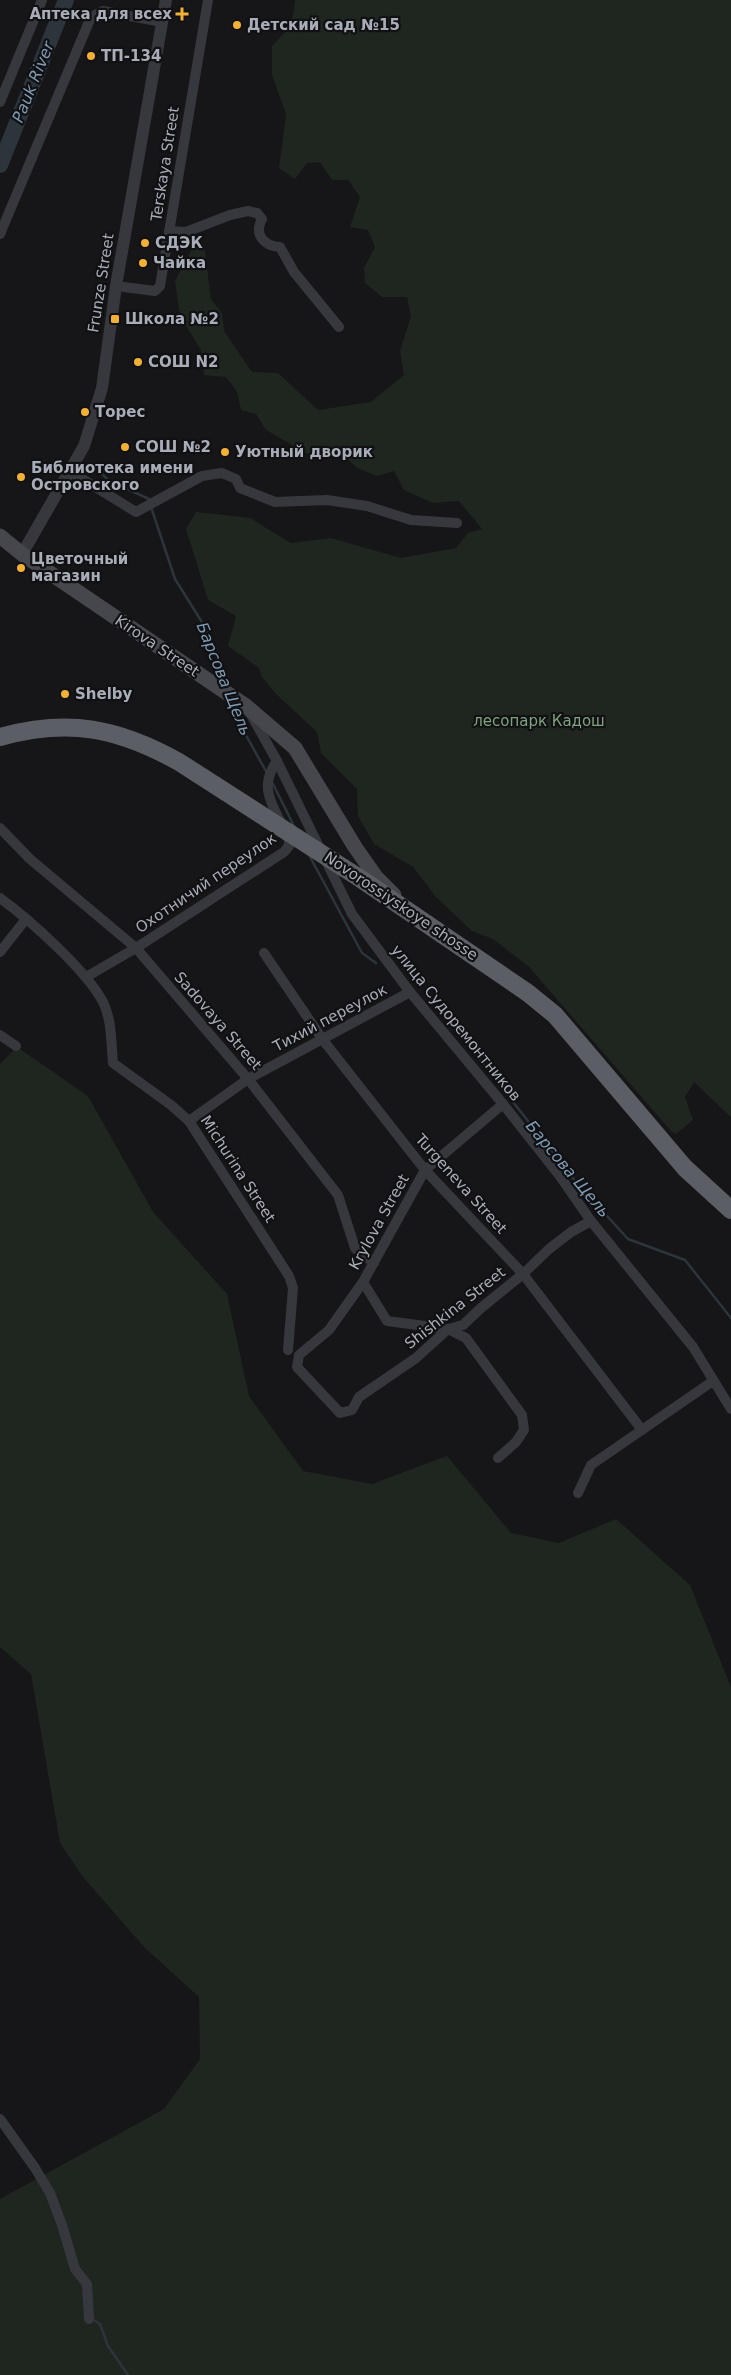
<svg xmlns="http://www.w3.org/2000/svg" width="731" height="2375" viewBox="0 0 731 2375" font-family="'DejaVu Sans',sans-serif">
<rect width="100%" height="100%" fill="#161618"/>
<!-- green -->
<g fill="#1e261f">
<path d="M295 0H731V1117L694 1082 685 1097 693 1120 676 1134 671 1131 529 967 493 939 472 931 436 897 413 867 374 844 358 816 357 789 321 753 317 732 276 694 262 677 259 668 228 646 236 616 208 600 186 529 196 512 250 518 291 543 331 538 401 558 456 548 468 533 482 529 459 501 433 503 404 490 394 471 377 476 357 468 340 452 313 457 266 430 256 414 241 410 237 392 226 377 204 375 201 350 180 316 175 281 193 247 204 244 211 299 222 313 224 331 252 372 278 373 318 410 371 402 404 375 400 351 411 316 407 297H382L365 283 364 268 375 247 368 230 350 227 360 197 348 180H332L320 162 307 163 295 179 279 168 286 114 272 75V46C287 31 294 22 295 0Z"/>
<polygon points="17,1047 88,1096 153,1212 227,1294 249,1396 303,1471 372,1484 447,1456 511,1533 559,1543 616,1519 690,1585 731,1687 731,2375 0,2375 0,2199 164,2109 200,2059 199,1997 144,1947 83,1877 60,1843 31,1674 0,1647 0,1064"/>
</g>
<g fill="none" stroke-linecap="round" stroke-linejoin="round">
<!-- stream -->
<g stroke="#2c353c" stroke-width="2.5">
<polyline points="91,463 108,480 149,499 149,501"/>
<polyline points="151,507 175,579 205,627 228,687"/>
<polyline points="232,704 233,712 267,773"/>
<polyline points="273,784 294,826"/>
<polyline points="309,855 362,953 376,963"/>
<polyline points="426,991 576,1182 628,1239 685,1260 731,1318"/>
<polyline points="92,2319 100,2324 108,2346 128,2375"/>
</g>
<!-- river -->
<polyline stroke="#2c353c" stroke-width="16" points="0,165 66,0"/>
<!-- minor -->
<g stroke="#37383d" stroke-width="10">
<polyline points="0,102 42,0"/>
<path d="M169 231 186 232 230 215 248 211 257 213 262 219C254 234 263 246 280 247L294 272 339 327"/>
<polyline points="0,234 91,17 103,11 162,22"/>
<polyline points="116,286 155,291 160,286 208,0"/>
<polyline points="71,472 136,512 202,476 222,473 236,479 240,488 275,502 327,500 367,506 411,520 457,523"/>
<polyline points="250,713 277,761 352,914 410,992 503,1104 559,1175 591,1221 693,1347 731,1409"/>
<polyline points="0,828 30,859 136,948 248,1079 338,1195 355,1248 374,1263"/>
<path d="M0 898C29 919 87 971 103 1002 112 1020 111 1043 113 1063L171 1105 189 1121 289 1276 293 1288 288 1350"/>
<polyline points="0,952 26,919"/>
<polyline points="264,953 323,1040 425,1170 523,1274 642,1430"/>
<path d="M86 977 136 948 284 852 289 846V840C278 811 255 791 277 761"/>
<polyline points="0,1035 16,1046"/>
<polyline points="503,1104 425,1170 363,1282 329,1330 299,1355 297,1367 340,1413 352,1410 359,1397 416,1358 448,1329 463,1325 481,1308 523,1274 549,1249 571,1232 591,1221"/>
<polyline points="189,1121 248,1079 410,992"/>
<polyline points="363,1282 387,1321 448,1329 466,1338 522,1415 524,1430 516,1442 498,1458"/>
<polyline points="578,1493 591,1465 713,1381"/>
<polyline points="0,2119 35,2168 50,2193 62,2225 75,2269 87,2284 89,2319"/>
</g>
<!-- tertiary -->
<polyline stroke="#37383d" stroke-width="12" points="22,554 84,446 102,388 116,286 166,0"/>
<!-- secondary -->
<polyline stroke="#45474d" stroke-width="15" points="0,536 22,554 246,706 295,748 355,847 376,877 394,895"/>
<!-- trunk -->
<path stroke="#5b5e65" stroke-width="18" d="M0 737C69 718 118 728 179 762L361 879 528 993 555 1015 685 1168 731 1210"/>
</g>
<!-- markers -->
<g fill="#f2b134" stroke="#111113" stroke-width="2">
<path d="M179.5 6.5h5v5h5v5h-5v5h-5v-5h-5v-5h5z"/>
<circle cx="237" cy="25" r="5"/>
<circle cx="91" cy="56" r="5"/>
<circle cx="145" cy="243" r="5"/>
<circle cx="143" cy="263" r="5"/>
<rect x="110" y="314" width="10" height="10" rx="2.5"/>
<circle cx="138" cy="362" r="5"/>
<circle cx="85" cy="412" r="5"/>
<circle cx="125" cy="447" r="5"/>
<circle cx="225" cy="452" r="5"/>
<circle cx="21" cy="477" r="5"/>
<circle cx="21" cy="568" r="5"/>
<circle cx="65" cy="694" r="5"/>
</g>
<g text-anchor="middle" dominant-baseline="central" stroke-width="4.5" stroke-linejoin="round" paint-order="stroke">
<!-- poi labels -->
<g font-size="15" font-weight="bold" fill="#a8adb8" stroke="#111113" text-anchor="start">
<text x="172" y="14" text-anchor="end">Аптека для всех</text>
<text x="247" y="25">Детский сад №15</text>
<text x="101" y="56">ТП-134</text>
<text x="155" y="243">СДЭК</text>
<text x="153" y="263">Чайка</text>
<text x="125" y="319">Школа №2</text>
<text x="148" y="362">СОШ N2</text>
<text x="95" y="412">Торес</text>
<text x="135" y="447">СОШ №2</text>
<text x="235" y="452">Уютный дворик</text>
<text x="31" y="468">Библиотека имени<tspan x="31" dy="17">Островского</tspan></text>
<text x="31" y="559">Цветочный<tspan x="31" dy="17">магазин</tspan></text>
<text x="75" y="694">Shelby</text>
</g>
<!-- street labels -->
<g font-size="15" fill="#a8adb8" stroke="#111113">
<text transform="translate(165 164) rotate(-81)">Terskaya Street</text>
<text transform="translate(101 283) rotate(-81)">Frunze Street</text>
<text transform="translate(157 646) rotate(34)">Kirova Street</text>
<text transform="translate(206 883) rotate(-34)">Охотничий переулок</text>
<text transform="translate(401 906) rotate(34)">Novorossiyskoye shosse</text>
<text transform="translate(330 1018) rotate(-28)">Тихий переулок</text>
<text transform="translate(218 1021) rotate(49)">Sadovaya Street</text>
<text transform="translate(456 1023) rotate(51)">улица Судоремонтников</text>
<text transform="translate(238 1169) rotate(57)">Michurina Street</text>
<text transform="translate(461 1184) rotate(48)">Turgeneva Street</text>
<text transform="translate(379 1222) rotate(-61)">Krylova Street</text>
<text transform="translate(455 1308) rotate(-38)">Shishkina Street</text>
</g>
<!-- park labels -->
<g font-size="15" fill="#7fa381" stroke="#111113">
<text x="539" y="721">лесопарк Кадош</text>
</g>
<!-- water labels -->
<g font-size="16" font-style="italic" fill="#7f9bb3" stroke="#111113">
<text transform="translate(33 82) rotate(-68)">Pauk River</text>
<text transform="translate(224 679) rotate(68)">Барсова Щель</text>
<text transform="translate(568 1169) rotate(50)">Барсова Щель</text>
</g>
</g>
</svg>
